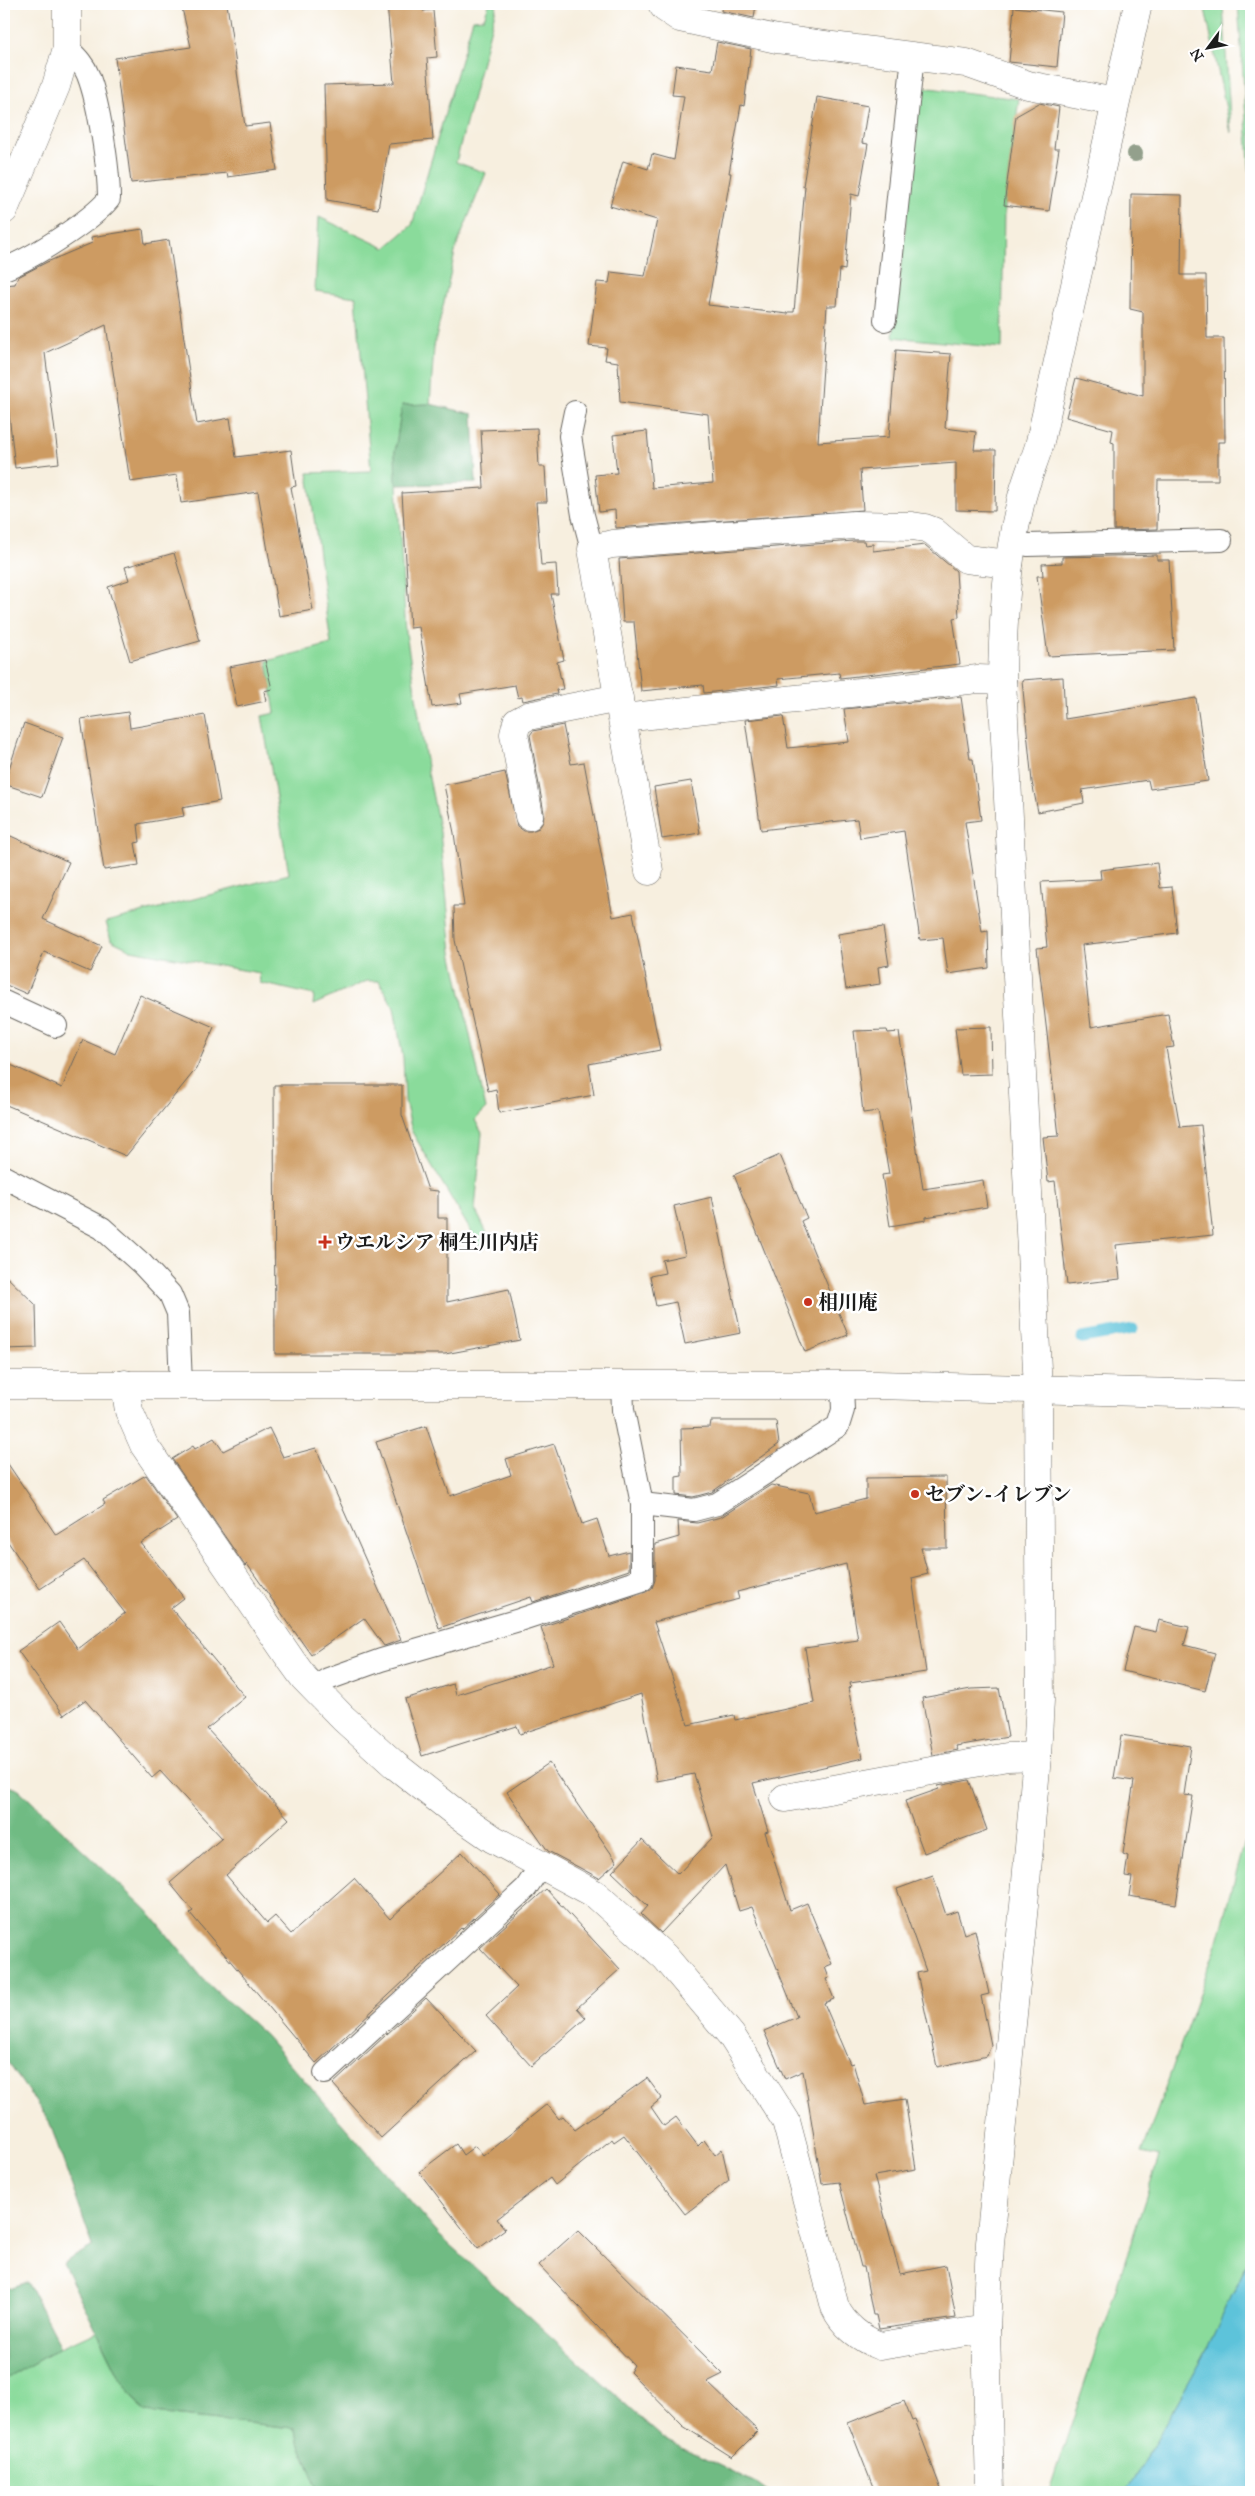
<svg xmlns="http://www.w3.org/2000/svg" width="1255" height="2496" viewBox="0 0 1255 2496" font-family="'IM FELL Great Primer','Noto Serif JP',serif">
<rect width="100%" height="100%" fill="#fff"/>
<filter id="ink" filterUnits="userSpaceOnUse"><feTurbulence type="fractalNoise" baseFrequency=".02" numOctaves="2"/><feDisplacementMap in="SourceGraphic" scale="10" xChannelSelector="R" yChannelSelector="G"/><feConvolveMatrix kernelMatrix="1 2 1 2 8 2 1 2 1" color-interpolation-filters="sRGB"/></filter>
<filter id="wash" filterUnits="userSpaceOnUse"><feTurbulence type="fractalNoise" baseFrequency=".0096" numOctaves="4" result="noise"/><feDisplacementMap in="SourceGraphic" scale="20" xChannelSelector="R" yChannelSelector="G"/><feGaussianBlur stdDeviation="1.12" result="paint"/><feColorMatrix in="noise" values="0 0 0 0 0 0 0 0 0 0 0 0 0 0 0 0 0 1.4 0 .05"/><feComposite in="paint" operator="in"/></filter>
<g filter="url(#wash)">
<rect width="100%" height="100%" fill="#f7efdf"/>
<!-- green -->
<g fill="#8adb9b" stroke="#537c5c">
<polygon points="489,4 497,4 456,162 486,173 456,248 434,347 430,404 402,405 395,452 406,633 428,773 440,832 452,952 486,1109 475,1120 482,1133 475,1209 492,1243 482,1250 412,1132 405,1101 403,1058 394,1008 379,981 367,981 313,1005 314,995 260,983 259,973 131,950 111,940 106,922 289,874 262,716 275,713 267,661 331,644 308,473 371,471 356,297 315,291 319,217 385,248 412,225 473,19 484,18"/>
<polygon points="1204,4 1223,4 1231,133"/>
<polygon points="1238,4 1251,4 1251,191"/>
<polygon points="921,87 1019,99 1004,205 1002,348 893,337"/>
<polygon points="1251,1819 1251,2255 1204,2355 1127,2492 1049,2492 1159,2157 1142,2153 1218,1941"/>
<polygon points="96,2331 118,2375 144,2412 294,2428 318,2492 4,2492 4,2380 61,2347"/>
</g>
<!-- forest -->
<g fill="#6fbb83" stroke="#466c50">
<polygon points="430,404 473,414 476,483 396,485 395,452 402,405"/>
<polygon points="4,1785 18,1789 147,1910 205,1981 265,2035 440,2236 664,2439 758,2484 769,2492 318,2492 294,2428 144,2412 118,2375 63,2263 93,2246 49,2121 4,2057"/>
<polygon points="27,2282 61,2347 4,2380 4,2290"/>
</g>
<!-- water -->
<polygon fill="#5dc3da" stroke="#3c707b" points="1251,2255 1251,2492 1127,2492 1204,2355"/>
<g fill="none" stroke-linecap="round" stroke-linejoin="round">
<!-- stream -->
<polyline stroke="#5dc3da" stroke-width="11" points="1082,1338 1133,1329"/>
</g>
<g id="blocks">
<!-- building -->
<g fill="#cd9b62" fill-rule="evenodd">
<polygon points="181,4 227,4 245,126 270,123 277,170 228,177 227,173 131,183 115,58 191,47"/>
<polygon points="387,4 423,4 423,11 433,10 437,57 427,58 433,140 389,144 378,209 327,200 324,85 394,83"/>
<polygon points="722,4 756,4 754,18 721,11"/>
<polygon points="1014,7 1062,12 1057,67 1009,62"/>
<polygon points="717,42 751,49 744,106 741,105 729,173 731,173 708,305 788,314 788,312 794,312 805,186 803,186 817,97 868,106 862,143 868,144 859,196 851,194 845,270 840,269 837,306 827,306 818,442 889,437 896,350 951,354 945,428 976,432 974,450 996,450 995,511 956,510 956,463 860,470 863,510 616,528 615,510 599,512 595,475 617,473 613,435 647,431 652,488 713,483 708,414 620,402 618,362 605,360 607,348 589,346 597,282 609,283 611,272 645,276 657,220 610,206 623,161 648,169 652,154 674,160 684,96 672,95 676,65 712,70"/>
<polygon points="1039,103 1059,107 1054,149 1059,149 1049,211 1004,205 1016,116"/>
<polygon points="1131,194 1182,195 1181,275 1206,275 1207,338 1224,338 1225,442 1218,442 1218,480 1158,480 1157,529 1114,530 1114,443 1111,442 1113,430 1066,417 1076,378 1143,396 1143,312 1130,309"/>
<polygon points="143,229 145,244 169,240 197,424 230,418 236,457 291,450 296,486 291,487 313,610 279,616 258,492 181,503 177,475 130,482 106,325 45,353 59,463 15,468 4,369 4,285 15,284 18,277 47,262 92,243 91,237"/>
<polygon points="537,428 539,467 545,467 547,502 536,502 541,565 556,564 558,594 551,594 564,660 557,662 563,689 556,690 557,694 523,701 522,697 518,698 515,685 460,694 462,703 432,707 419,627 410,628 402,493 484,488 481,430"/>
<polygon points="854,541 864,541 865,545 873,544 873,551 925,545 956,571 959,617 953,618 960,664 840,678 839,673 778,679 779,685 704,693 703,685 641,691 634,622 623,622 619,559"/>
<polygon points="174,553 200,641 130,661 108,587 129,580 125,567"/>
<polygon points="1157,555 1157,560 1169,560 1174,650 1048,656 1037,576 1043,576 1042,564 1062,563 1062,557"/>
<polygon points="265,660 272,689 264,691 266,701 237,707 229,667"/>
<polygon points="1063,677 1065,719 1196,698 1208,781 1150,789 1148,780 1082,790 1084,803 1038,812 1032,782 1022,680"/>
<polygon points="961,697 970,759 973,759 981,820 965,822 982,932 988,931 989,968 948,974 943,938 920,940 904,831 860,838 857,819 761,830 745,720 783,716 788,748 849,742 844,709"/>
<polygon points="128,712 130,728 205,715 220,801 182,808 184,816 138,824 140,842 135,843 139,865 104,870 81,719"/>
<polygon points="24,723 63,737 42,797 4,784"/>
<polygon points="563,725 571,764 584,762 613,917 633,913 660,1050 589,1064 594,1095 499,1113 496,1089 488,1091 455,940 454,906 464,906 454,833 444,785 505,772 517,826 524,831 531,831 539,828 543,822 544,813 530,735 533,731"/>
<polygon points="691,781 700,833 662,839 654,787"/>
<polygon points="4,833 69,862 43,919 102,946 90,972 44,952 27,994 4,984"/>
<polygon points="1157,863 1160,888 1172,887 1177,933 1082,945 1091,1027 1168,1014 1174,1047 1166,1048 1180,1127 1201,1125 1213,1235 1116,1245 1120,1279 1067,1285 1055,1181 1048,1182 1043,1137 1059,1136 1037,948 1047,947 1041,882 1101,879 1100,870"/>
<polygon points="883,927 889,965 878,967 880,984 846,989 838,934"/>
<polygon points="140,995 214,1027 196,1069 126,1156 4,1104 4,1062 62,1088 83,1040 115,1054"/>
<polygon points="991,1027 992,1074 961,1075 955,1028"/>
<polygon points="887,1030 888,1033 899,1032 923,1189 983,1180 987,1207 926,1217 926,1220 890,1226 882,1175 889,1174 878,1111 863,1113 854,1031"/>
<polygon points="274,1085 402,1085 402,1115 428,1190 438,1191 438,1218 447,1218 447,1302 509,1289 520,1340 445,1354 275,1354"/>
<polygon points="780,1155 807,1218 801,1221 848,1335 805,1352 734,1175"/>
<polygon points="712,1197 741,1333 685,1344 676,1302 656,1306 650,1276 665,1273 662,1260 685,1255 674,1206"/>
<polygon points="4,1274 36,1305 37,1348 4,1349"/>
<polygon points="711,1421 776,1421 779,1444 712,1492 693,1497 676,1495 676,1477 682,1476 681,1428 710,1427"/>
<polygon points="426,1426 450,1496 511,1475 506,1459 554,1444 582,1524 597,1519 609,1556 629,1551 629,1570 533,1602 531,1597 439,1628 376,1442"/>
<polygon points="269,1428 283,1457 316,1448 401,1640 384,1646 364,1618 311,1655 247,1564 245,1566 172,1459 193,1446 195,1449 214,1438 223,1451"/>
<polygon points="4,1458 56,1535 105,1504 103,1500 146,1475 177,1520 141,1543 184,1598 171,1608 245,1697 207,1729 289,1819 226,1875 267,1923 275,1916 291,1934 354,1878 390,1919 462,1852 500,1894 462,1929 461,1928 316,2063 190,1913 193,1911 170,1883 222,1838 160,1771 152,1778 85,1700 64,1715 18,1651 59,1622 78,1649 125,1613 84,1560 40,1589 4,1536"/>
<path d="M946 1477 947 1548H921L928 1574 912 1578 926 1672 850 1683 851 1687 848 1688 863 1758 753 1783 768 1831 765 1832 790 1910 807 1903 832 1964 825 1967 829 1978 826 1979 834 1999 824 2003 850 2064 853 2063 865 2105 905 2099 916 2169 874 2176 900 2274 946 2265 956 2318 879 2329 876 2315H873L864 2267H861L839 2182 822 2184 803 2071 785 2079 764 2031 797 2017 752 1907 739 1911 725 1865 661 1933 641 1914 648 1906 612 1872 642 1840 678 1874 713 1837 694 1774 657 1781 641 1694 520 1734 517 1726 422 1756 405 1699 453 1684 456 1695 553 1664 541 1627 646 1592 652 1588 655 1580V1544L679 1537 678 1521 697 1523 721 1517 771 1485 809 1493 814 1512 866 1499V1478ZM846 1564 858 1640 805 1648 814 1703 735 1720 734 1715 688 1725 654 1622 739 1599 737 1592Z"/>
<polygon points="1159,1620 1189,1627 1184,1645 1215,1653 1205,1691 1123,1671 1134,1627 1156,1632"/>
<polygon points="999,1688 1008,1737 956,1746 958,1750 933,1755 922,1698 971,1689"/>
<polygon points="1121,1735 1191,1746 1184,1795 1193,1796 1176,1904 1129,1896 1132,1877 1125,1876 1128,1856 1123,1854 1134,1781 1114,1778"/>
<polygon points="549,1763 617,1862 599,1878 548,1851 507,1792"/>
<polygon points="969,1780 987,1830 924,1853 905,1801 939,1789 938,1786"/>
<polygon points="933,1876 946,1915 957,1911 964,1934 975,1930 989,1994 981,1996 991,2045 987,2056 937,2067 917,1973 926,1971 897,1889"/>
<polygon points="546,1889 620,1969 577,2008 586,2018 531,2066 486,2016 517,1987 480,1948"/>
<polygon points="426,1998 476,2051 381,2138 333,2084"/>
<polygon points="647,2078 662,2098 651,2107 664,2126 676,2117 698,2146 704,2140 715,2155 722,2149 729,2180 685,2214 624,2135 614,2142 612,2139 555,2185 550,2178 497,2219 505,2229 478,2249 419,2172 456,2144 463,2155 475,2146 483,2156 547,2104 559,2119 563,2116 575,2130"/>
<polygon points="578,2230 723,2374 707,2382 758,2431 732,2457 683,2426 630,2372 634,2365 539,2265"/>
<polygon points="904,2401 912,2421 915,2420 942,2492 875,2492 848,2423"/>
</g>
</g>
</g>
<g filter="url(#ink)">
<use href="#blocks" fill-opacity="0" stroke="#696660" stroke-width="1"/>
<g fill="none" stroke-linecap="round" stroke-linejoin="round">
<!-- service casing -->
<g stroke="#696660" stroke-width="24">
<g id="service">
<path d="M4 269C31 259 91 221 109 199 109 169 99 103 88 75 84 64 75 56 67 48"/>
<polyline points="885,320 913,56"/>
<polyline points="575,412 570,436 583,515 592,549"/>
<polyline points="1013,542 1028,545 1221,540"/>
<polyline points="4,1002 56,1026"/>
<polyline points="4,1177 102,1228 142,1264 170,1294 178,1313 181,1384"/>
<polyline points="642,1504 694,1510 717,1504 838,1426 843,1410 842,1385"/>
<polyline points="314,1688 328,1679 381,1660 519,1620 642,1580 642,1504 623,1410 622,1384"/>
<polyline points="325,2073 526,1888 541,1865"/>
</g>
</g>
<!-- minor casing -->
<g stroke="#696660" stroke-width="29">
<g id="minor">
<polyline points="662,4 665,8 680,18 777,39 966,63 1028,85 1115,102"/>
<polyline points="4,210 56,86 67,48 67,4"/>
<polyline points="623,718 978,679 1002,680"/>
<polyline points="529,816 514,734 517,722 528,716 619,698"/>
<polyline points="649,871 592,549 612,544 854,525 912,526 925,528 933,531 966,559 1009,564"/>
<path d="M125 1384 129 1411 144 1445 291 1660 304 1678 343 1718 396 1766 457 1814 493 1839 595 1894 665 1957 731 2035 786 2121 835 2307C843 2325 861 2339 880 2346L986 2329"/>
<polyline points="785,1798 1007,1757 1037,1756"/>
<polyline points="990,2492 986,2329 990,2243 1024,1905 1037,1756 1040,1700 1038,1389"/>
</g>
</g>
<!-- tertiary casing -->
<g stroke="#696660" stroke-width="29">
<g id="tertiary">
<polyline points="4,1385 877,1385 1251,1395"/>
<path d="M1038 1389 1002 680C1003 621 1006 562 1020 505 1024 485 1033 465 1039 446L1138 4"/>
</g>
</g>
<!-- service -->
<use href="#service" stroke="#fff" stroke-width="22"/>
<!-- minor -->
<use href="#minor" stroke="#fff" stroke-width="28"/>
<!-- tertiary -->
<use href="#tertiary" stroke="#fff" stroke-width="28"/>
</g>
<!-- trees -->
<circle fill="#93a08c" cx="1135" cy="154" r="8"/>
</g>
<!-- markers -->
<g fill="#c8321e" stroke="#fff" stroke-width="2">
<path d="M322.5 1234.5h5v5h5v5h-5v5h-5v-5h-5v-5h5z"/>
<circle cx="808" cy="1302" r="5"/>
<circle cx="915" cy="1494" r="5"/>
</g>
<g text-anchor="middle" dominant-baseline="central" stroke-width="5" stroke-linejoin="round" paint-order="stroke">
<!-- poi labels -->
<g font-size="20" font-weight="bold" fill="#1c1c1c" stroke="#fff" text-anchor="start">
<text x="335" y="1242">ウエルシア 桐生川内店</text>
<text x="818" y="1302">相川庵</text>
<text x="925" y="1494">セブン-イレブン</text>
</g>
</g>
<!-- margin -->
<rect width="1255" height="2496" fill="none" stroke="#fff" stroke-width="20"/>
<!-- north arrow -->
<g transform="translate(1208 48) rotate(238)" stroke="#ffffff" stroke-width="4" paint-order="stroke">
<path d="M0-4L9 19L0 12L-9 19Z" fill="#1c1c1c"/>
<text y="-8" font-size="14" font-weight="bold" text-anchor="middle" fill="#1c1c1c">N</text>
</g>
</svg>
